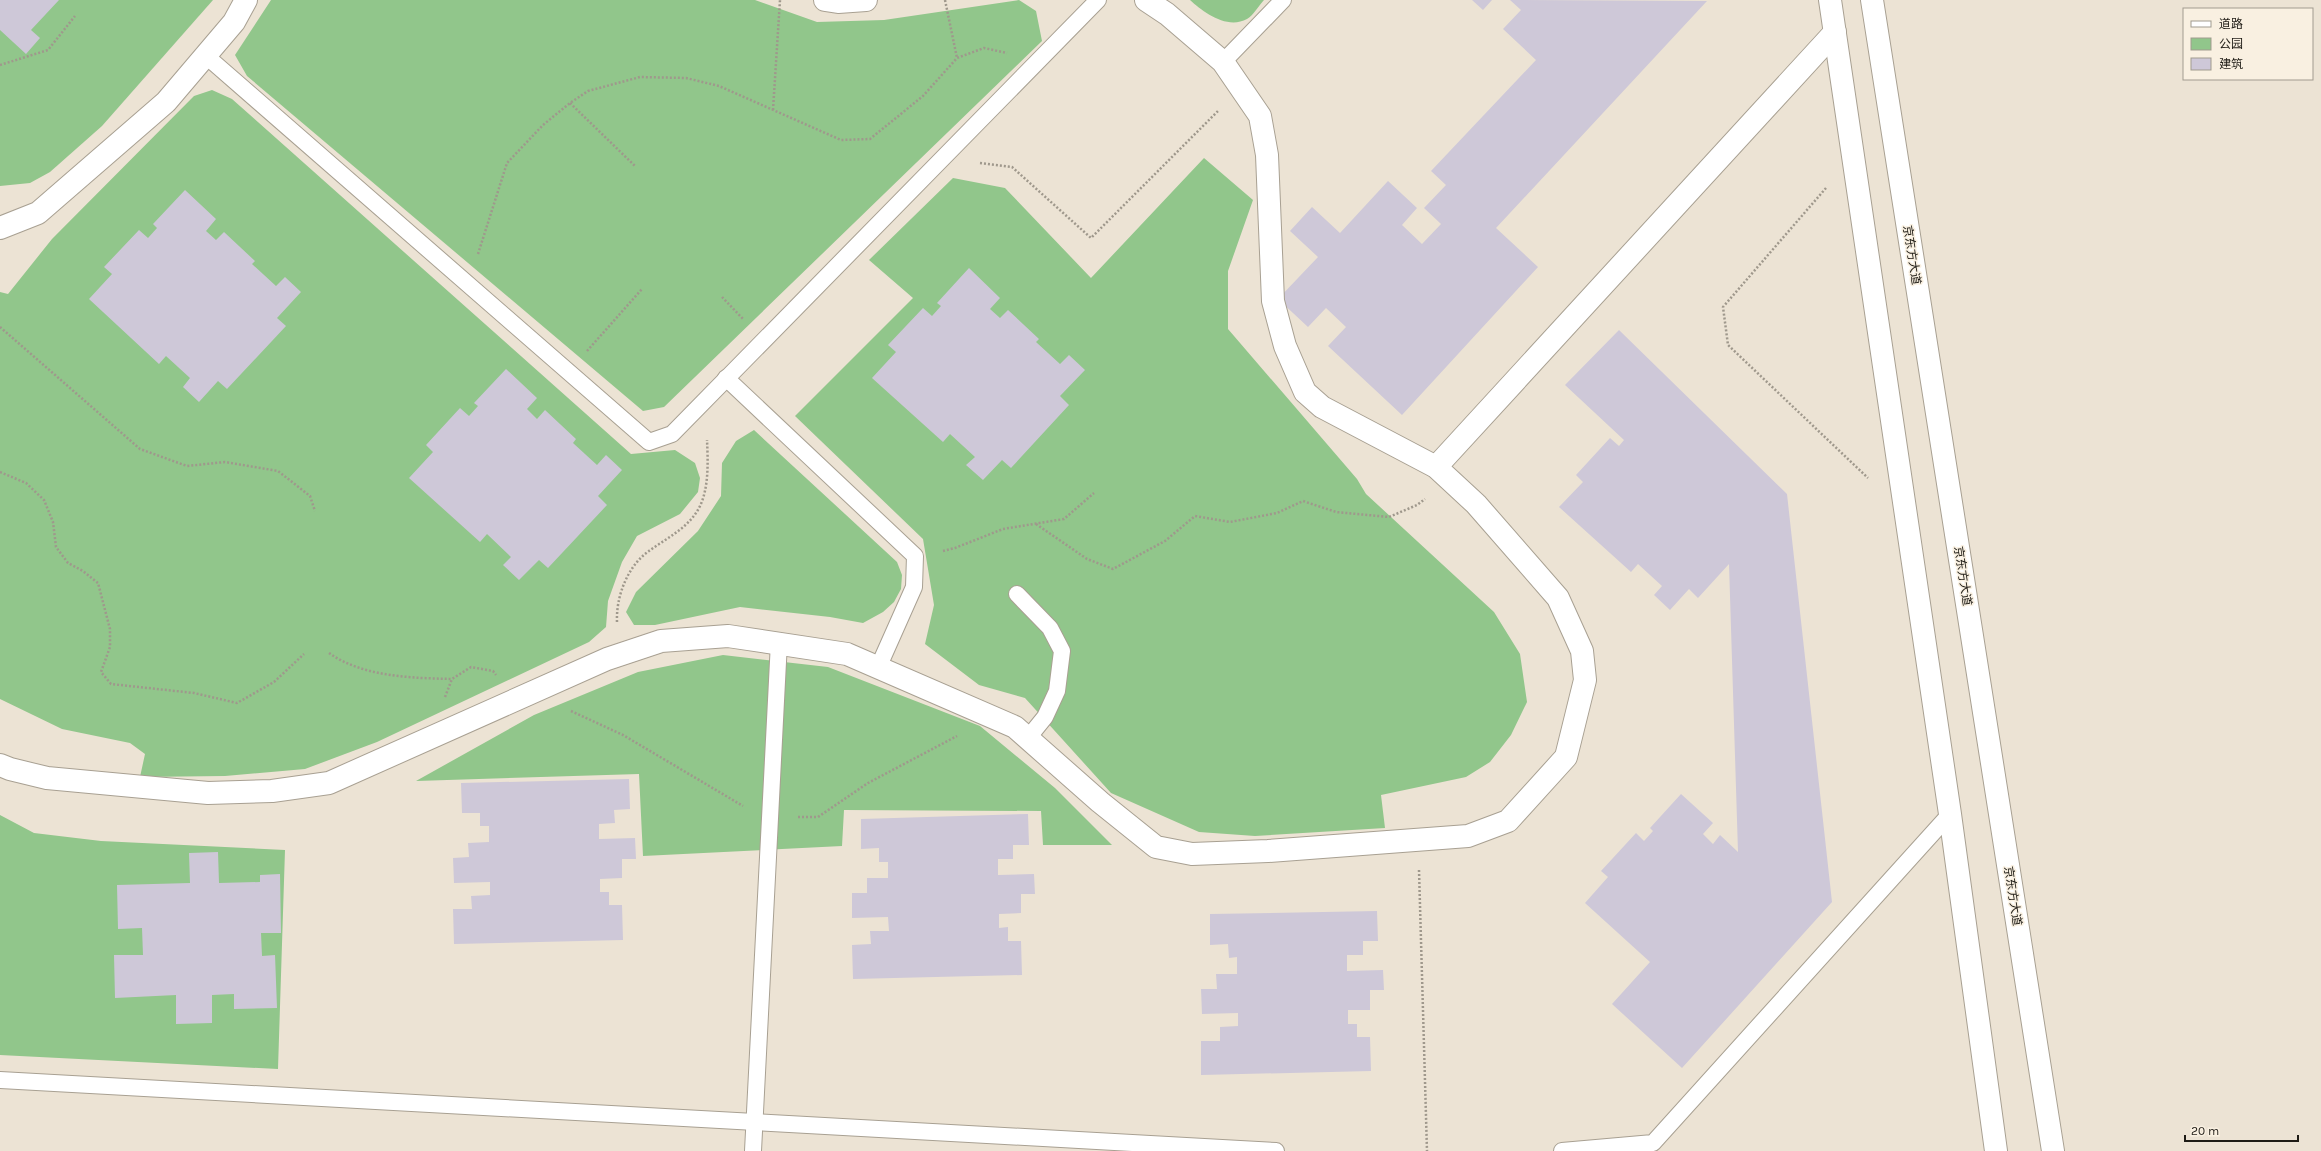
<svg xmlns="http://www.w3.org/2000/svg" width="2321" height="1151" viewBox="0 0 2321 1151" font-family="Karla,'Noto Sans SC',sans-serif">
<rect width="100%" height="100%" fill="#ece3d4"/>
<!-- green -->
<g fill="#91c68b">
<polygon points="0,0 213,0 102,126 50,172 30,183 0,186"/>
<polygon points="271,0 755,0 817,22 884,20 1019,0 1036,11 1042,41 664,407 643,411 247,76 235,55"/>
<path d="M1190 0H1264C1259 5 1253 16 1247 19 1227 30 1203 12 1190 0Z"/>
<polygon points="212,90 232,99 631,454 675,450 695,463 700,478 698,492 680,514 637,536 622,562 608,601 606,627 589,642 377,742 305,769 225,776 140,777 145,754 130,743 62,729 0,699 0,292 8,294 52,239 194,96"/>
<polygon points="1204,158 1253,200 1228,271 1228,329 1357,479 1366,494 1494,612 1520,654 1527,702 1511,735 1490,762 1466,777 1381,795 1385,828 1255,836 1199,832 1111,793 1025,698 979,685 925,644 934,605 923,539 795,416 913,298 869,260 953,178 1005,188 1091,278"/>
<polygon points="754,430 897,562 902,575 901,589 894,602 883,612 863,623 830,617 740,607 655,625 634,625 626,612 636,592 698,531 721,496 722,463 736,441"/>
<polygon points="723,655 828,667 980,726 1055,788 1112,845 1043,845 1041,811 844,810 842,846 643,856 639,774 416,781 534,715 638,672"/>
<polygon points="0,815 34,833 101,841 285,850 278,1069 0,1055"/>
</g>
<!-- building -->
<g fill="#cec8d8">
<polygon points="0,0 59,0 31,30 40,38 26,54 0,30"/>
<polygon points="1472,0 1492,0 1483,10"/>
<polygon points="1510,0 1707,1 1496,228 1538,267 1402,415 1328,346 1346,327 1326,308 1308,327 1278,299 1318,257 1290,231 1312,207 1340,233 1388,181 1417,208 1402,225 1422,244 1441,224 1424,208 1446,185 1431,171 1536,60 1503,29 1521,10"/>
<polygon points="185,190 216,219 206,231 216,240 224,232 255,261 252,264 276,286 285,277 301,292 277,318 286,326 227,389 218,381 199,402 183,387 190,378 166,356 159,364 89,299 112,274 104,267 139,230 148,238 157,228 153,224"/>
<polygon points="969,268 1000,298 990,309 1000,318 1008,310 1039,339 1036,342 1060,364 1069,355 1085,370 1060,396 1069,405 1011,468 1002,460 983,480 966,465 975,457 950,434 943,442 872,378 896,352 888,345 923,308 932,316 941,306 937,303"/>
<polygon points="1619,330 1787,494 1832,902 1682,1068 1612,1004 1650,962 1585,903 1608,877 1601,871 1636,833 1644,841 1653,831 1650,828 1681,794 1713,823 1703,834 1713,844 1720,835 1738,852 1729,564 1698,598 1689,589 1670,610 1654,595 1662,586 1638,564 1631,572 1559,507 1583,482 1576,475 1610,438 1619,446 1624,440 1565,385"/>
<polygon points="506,369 537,398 527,409 537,419 545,410 576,439 573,443 597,465 606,455 622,470 598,496 607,505 548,568 539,560 519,580 503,565 511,557 487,534 480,542 409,478 433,452 426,445 460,408 469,416 478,406 474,403"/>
<polygon points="629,779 630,809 614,810 615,823 599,824 599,839 635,838 636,859 622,859 622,878 600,879 600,892 609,892 609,905 622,905 623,940 454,944 453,909 472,909 471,896 490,895 490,882 454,883 453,858 469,857 468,843 489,842 489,826 480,826 480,813 462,813 461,783"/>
<polygon points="1028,814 1029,845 1013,845 1013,859 998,859 998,875 1034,874 1035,894 1021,894 1021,913 999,914 999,928 1008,927 1008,941 1021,941 1022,975 853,979 852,945 871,944 870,931 889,931 888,917 852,918 852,893 867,893 867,878 888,878 888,862 879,862 879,848 861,849 861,819"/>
<polygon points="218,852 219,883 260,882 260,875 280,874 281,933 261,933 262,956 275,955 277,1008 234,1009 234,994 212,995 212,1023 176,1024 176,995 115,998 114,955 143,955 142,928 118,929 117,885 190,883 189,853"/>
<polygon points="1377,911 1378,941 1363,941 1363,955 1347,955 1347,971 1383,970 1384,990 1370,990 1370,1010 1348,1010 1348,1024 1357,1024 1357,1037 1370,1037 1371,1071 1201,1075 1201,1041 1220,1041 1220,1027 1238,1026 1238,1013 1202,1014 1201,989 1217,989 1216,974 1237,974 1237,957 1229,958 1228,944 1210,945 1210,914"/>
</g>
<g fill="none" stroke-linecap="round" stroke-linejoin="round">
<!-- lane casing -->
<g stroke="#a8a092" stroke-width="18">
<g id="lane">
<polyline points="205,55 649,442 672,434 1098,0"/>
<polyline points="1223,62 1283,0"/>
<polyline points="726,378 915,556 914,587 878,668"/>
<polyline points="1017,594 1050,628 1062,651 1057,691 1045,717 1028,738"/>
<polyline points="0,1080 1276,1151"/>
<polyline points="753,1151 779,642"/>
<polyline points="1562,1151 1653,1143 1950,814"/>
</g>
</g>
<!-- street casing -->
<g stroke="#a8a092" stroke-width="24">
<g id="street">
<polyline points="825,0 838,2 866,0"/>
<polyline points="0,228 38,213 166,102 234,22 246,0"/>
<polyline points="1436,467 1835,32"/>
<polyline points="0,765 10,769 47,778 208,793 272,791 329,783 607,659 661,641 728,636 847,654 1015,727 1100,802 1156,847 1192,854 1268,851 1468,836 1508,821 1566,757 1585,680 1582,651 1558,598 1476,504 1436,467 1322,407 1305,392 1285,346 1273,301 1267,155 1260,116 1223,62 1167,14 1146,0"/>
</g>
</g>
<!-- secondary casing -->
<g stroke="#a8a092" stroke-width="24">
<g id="secondary">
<polyline points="1830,0 1950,814 1996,1151"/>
<polyline points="1872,0 2053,1151"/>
</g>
</g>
<!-- path -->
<g stroke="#9f988c" stroke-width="2.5" stroke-dasharray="2 2" stroke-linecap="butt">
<polyline points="945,0 957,58"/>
<polyline points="0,65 48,50 75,16"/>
<polyline points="570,103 635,166"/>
<polyline points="773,110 780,0"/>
<polyline points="980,163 1012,167 1091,238 1218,111"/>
<polyline points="1826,188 1723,307 1728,345 1868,478"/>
<polyline points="478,254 507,163 543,125 570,103 588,91 640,77 686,78 719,86 841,140 870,139 923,96 957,58 984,48 1007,53"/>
<polyline points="722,297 744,320"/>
<polyline points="0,327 140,449 187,466 225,462 278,471 310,496 315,511"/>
<polyline points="587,351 642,289"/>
<polyline points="0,472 26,483 44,500 53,522 56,547 68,563 83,571 98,583 110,629 110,647 101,672 111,684 194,693 237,703 274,682 304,654"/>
<polyline points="1036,524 1087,559 1113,569 1165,541 1195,516 1230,522 1277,513 1303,501 1336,512 1389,517 1417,505 1425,499"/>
<polyline points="943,551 955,548 1003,529 1064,519 1094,493"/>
<path d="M617 622C616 598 626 570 645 554 664 539 689 529 700 506 709 487 708 461 707 440"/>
<path d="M329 653C363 677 412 678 452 679"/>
<polyline points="445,697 452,679 471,667 493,671 496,675"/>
<polyline points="571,711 623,735 743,806"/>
<polyline points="798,817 818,817 868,783 957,736"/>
<polyline points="1419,870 1427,1151"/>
</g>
<!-- lane -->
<use href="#lane" stroke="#fff" stroke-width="16"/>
<!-- street -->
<use href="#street" stroke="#fff" stroke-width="22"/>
<!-- secondary -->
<use href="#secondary" stroke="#fff" stroke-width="22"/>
</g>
<g text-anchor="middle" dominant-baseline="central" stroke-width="3" stroke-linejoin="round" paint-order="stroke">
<!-- street labels -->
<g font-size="12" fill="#1e1b15" stroke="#f9f0e1">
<text transform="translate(1912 255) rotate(81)">京东方大道</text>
<text transform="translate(1963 576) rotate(81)">京东方大道</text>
<text transform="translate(2013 896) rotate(81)">京东方大道</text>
</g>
</g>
<!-- legend -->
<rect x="2183" y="8" width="130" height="72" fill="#f9f0e1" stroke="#a19b8f"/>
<rect x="2191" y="21" width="20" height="6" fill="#ffffff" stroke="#a19b8f"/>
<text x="2219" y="28" font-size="12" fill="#1e1b15">道路</text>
<rect x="2191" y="38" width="20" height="12" fill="#91c68b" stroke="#a19b8f"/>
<text x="2219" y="48" font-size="12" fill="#1e1b15">公园</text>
<rect x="2191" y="58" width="20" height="12" fill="#cec8d8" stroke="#a19b8f"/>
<text x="2219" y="68" font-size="12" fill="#1e1b15">建筑</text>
<!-- scale -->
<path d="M2185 1135v6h113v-6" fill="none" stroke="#1e1b15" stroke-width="2"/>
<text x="2191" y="1135" font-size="12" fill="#1e1b15" stroke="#f9f0e1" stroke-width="3" paint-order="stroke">20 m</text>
</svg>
